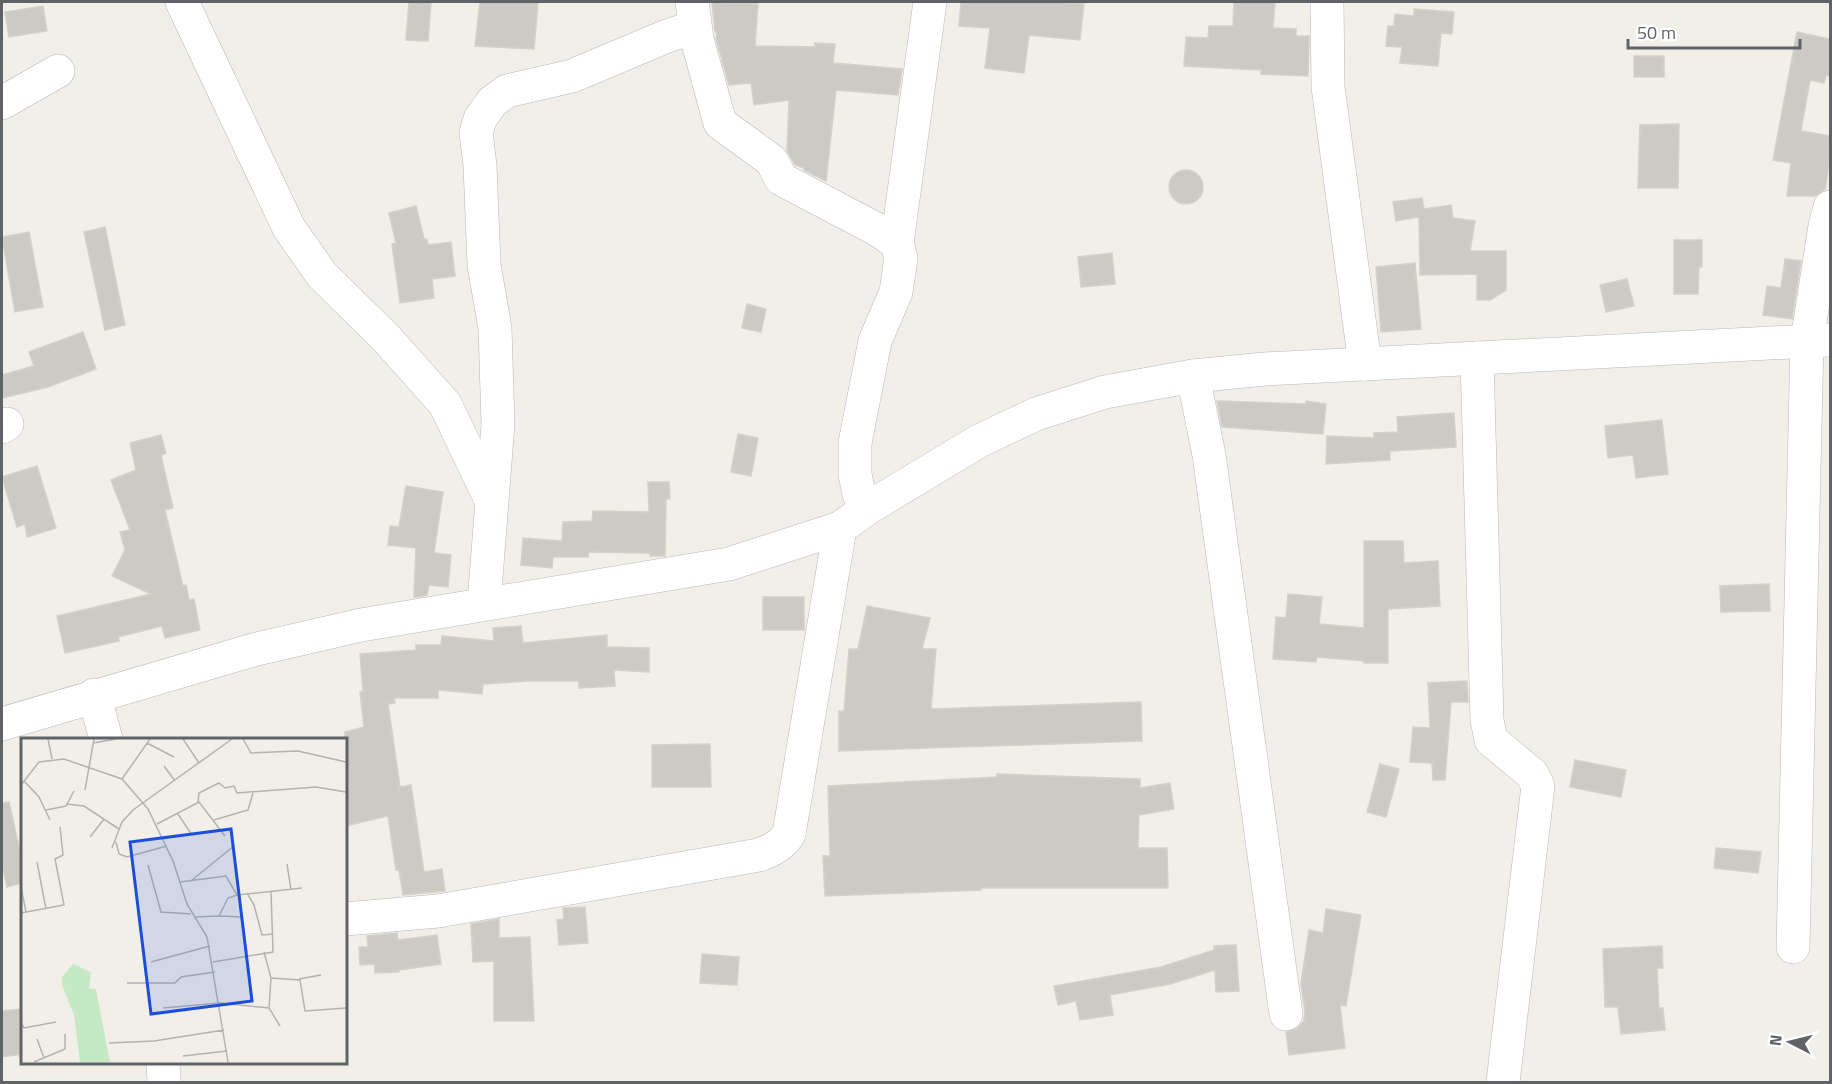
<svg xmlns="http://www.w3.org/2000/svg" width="1832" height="1084" viewBox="0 0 1832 1084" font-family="'Titillium Web',sans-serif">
<rect width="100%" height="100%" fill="#f1efe8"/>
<!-- building -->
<g fill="#cccac5" stroke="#d6d1c6" stroke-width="1.5">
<polygon points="409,2 431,2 428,41 406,40"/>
<polygon points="480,2 538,2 534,49 475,46"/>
<polygon points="712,2 758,4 755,46 815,47 815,43 835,44 833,63 902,69 898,95 836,90 826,181 804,170 804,168 795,165 787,151 789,100 754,105 751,83 729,85 716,39 717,32 715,32"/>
<polygon points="961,2 1057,2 1084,4 1080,40 1029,35 1024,73 985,68 990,28 959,26"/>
<polygon points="1234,2 1275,2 1273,28 1296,29 1296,36 1309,36 1308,76 1261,74 1261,70 1184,66 1186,37 1208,38 1209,26 1233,26"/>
<polygon points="43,6 47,31 9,37 5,12"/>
<polygon points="1414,9 1454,12 1452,34 1441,33 1438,66 1400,63 1402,47 1386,46 1388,26 1394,26 1395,14 1414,16"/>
<polygon points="1797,32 1830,39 1830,76 1826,75 1824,83 1810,80 1801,131 1830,136 1830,159 1825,189 1815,196 1787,196 1791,163 1773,160"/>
<rect x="1634" y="56" width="30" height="21"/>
<polygon points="1679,124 1678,188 1638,188 1640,125"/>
<circle cx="1186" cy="187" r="17"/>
<polygon points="1422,198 1424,209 1451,205 1453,218 1475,221 1470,251 1506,251 1506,290 1490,300 1477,300 1477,274 1420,275 1419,217 1396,221 1393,202"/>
<polygon points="416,206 424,239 427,239 428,245 451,242 455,276 432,279 434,298 400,303 392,244 396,243 389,213"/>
<polygon points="105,227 125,325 105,330 84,232"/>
<polygon points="29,232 43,307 15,312 2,237"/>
<polygon points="1674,240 1702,240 1702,267 1699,267 1698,294 1674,294"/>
<polygon points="1112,253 1115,284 1081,287 1078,257"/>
<polygon points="1785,259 1801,261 1792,319 1763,315 1767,286 1781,288"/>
<polygon points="1415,263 1421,329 1381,332 1376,267"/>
<polygon points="1627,279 1634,306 1606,312 1600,285"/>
<polygon points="747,304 766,309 761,332 742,328"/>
<polygon points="83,332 96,369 48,387 2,398 2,375 34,366 29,352"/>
<polygon points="1217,401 1306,404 1306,401 1326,404 1323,434 1222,427"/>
<polygon points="1454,413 1456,447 1390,451 1390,460 1326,464 1327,436 1374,438 1374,433 1398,432 1397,417"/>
<polygon points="1662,420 1668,474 1636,478 1633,455 1608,458 1605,426"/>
<polygon points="738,434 758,438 751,476 731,472"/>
<polygon points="161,435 166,453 161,455 173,508 165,510 183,586 186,585 189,600 194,599 200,630 165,638 162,626 118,637 119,641 65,653 57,616 151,594 112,576 125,550 120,532 130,530 111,480 136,470 130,443"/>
<polygon points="37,466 56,528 27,537 25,524 17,527 2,477"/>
<polygon points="648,482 669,482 670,499 666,499 665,556 650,556 650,553 589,552 588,557 553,557 552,568 521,565 523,538 562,541 563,522 592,521 593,511 649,512"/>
<polygon points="406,486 443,492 434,553 451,555 448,587 429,585 427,595 416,597 414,597 416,548 388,545 390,526 399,527"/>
<polygon points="1364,541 1403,541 1404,563 1438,561 1440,606 1388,609 1388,663 1364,663 1364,661 1317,657 1316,662 1273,659 1276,617 1286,618 1288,594 1322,597 1319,624 1364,628"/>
<polygon points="1769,584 1770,611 1721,612 1720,586"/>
<rect x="763" y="597" width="41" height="33"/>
<polygon points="867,606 930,618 922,649 936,649 931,709 1141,702 1142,741 839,751 839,711 844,711 849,649 858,649"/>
<polygon points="521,626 523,643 607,635 607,647 649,648 649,672 614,670 615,686 579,688 579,681 527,681 483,684 482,694 438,690 438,698 394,698 395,703 388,704 400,787 411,785 424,872 442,869 445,891 403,895 399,870 396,870 388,816 345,826 345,732 364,727 360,692 363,691 360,654 416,650 416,645 441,645 442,636 494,641 493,628"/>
<polygon points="1467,681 1468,702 1451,702 1445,780 1433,780 1432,763 1410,762 1413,727 1430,728 1428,683"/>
<polygon points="710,744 711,787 652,787 652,745"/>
<polygon points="1575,760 1626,770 1621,797 1570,787"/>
<polygon points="1380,764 1399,769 1386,817 1367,812"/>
<polygon points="997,774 1140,779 1140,788 1170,783 1174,809 1139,815 1138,848 1167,848 1168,888 981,888 981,890 825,896 823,856 830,856 828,786 997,777"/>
<polygon points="9,802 22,861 22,883 7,887 2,863 2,803"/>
<polygon points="1716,848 1761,852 1758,873 1714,868"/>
<polygon points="585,907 588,943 559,945 557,920 564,919 563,908"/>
<polygon points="1326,909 1361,915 1346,1006 1340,1005 1345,1048 1289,1055 1286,1032 1297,1029 1304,1021 1305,1011 1301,984 1309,930 1323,933"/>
<polygon points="499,919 499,938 530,937 534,1021 494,1021 494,961 473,962 471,924"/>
<polygon points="397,933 398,940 437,935 441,964 399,970 399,972 375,973 375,964 360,965 359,947 368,947 367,936"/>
<polygon points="1236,945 1239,991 1216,992 1215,970 1170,984 1110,995 1113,1015 1080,1020 1076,1001 1058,1005 1054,986 1161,967 1214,950 1214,946"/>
<polygon points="1662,946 1663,968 1657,968 1659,1008 1663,1008 1665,1030 1621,1034 1618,1007 1605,1007 1603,949"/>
<polygon points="702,954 739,957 737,985 700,983"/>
<polygon points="22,1009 22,1054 2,1057 2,1011"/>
</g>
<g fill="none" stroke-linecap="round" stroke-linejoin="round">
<!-- minor casing -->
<g stroke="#b5b8bc" stroke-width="34">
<g id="minor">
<polyline points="182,2 289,228 322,275 386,338 445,404 491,500"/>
<polyline points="692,2 697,39 720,123 772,161 781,179 878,230 897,243 901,258 896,292 875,341 855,443 855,474 859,494 868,508"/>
<polyline points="1327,2 1328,87 1365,364"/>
<polyline points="2,103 58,71"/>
<polyline points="897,243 930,2"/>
<polyline points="1477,358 1487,720 1491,740 1532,774 1538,786 1503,1082"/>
<polyline points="1193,376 1209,455 1286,1014"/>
<polyline points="2,427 7,424"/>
<polyline points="484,603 498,424 495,328 484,265 480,165 476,133 480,119 492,102 507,91 572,76 667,36 695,27"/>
<polyline points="94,695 106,739"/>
<polyline points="2,724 253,650 361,625 729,564 840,528 868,508 979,441 1036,414 1105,392 1193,376 1265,369 1830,340"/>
<path d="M345 919 438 911 759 855C772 850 781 846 789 834L840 528"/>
<polyline points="1793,947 1807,341 1825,226 1830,207"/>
<polyline points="163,1062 164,1082"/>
</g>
</g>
<!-- minor -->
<use href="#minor" stroke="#fff" stroke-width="33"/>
</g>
<!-- overview -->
<g transform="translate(21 738)">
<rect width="326" height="326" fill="#f1efe8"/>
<path d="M52 226 70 234 68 251H75L89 324H59L53 277 41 247V239Z" fill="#c5e8c5"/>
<path fill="none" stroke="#b3b3b1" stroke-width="1.5" d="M27 1 31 21M162 1 178 25M222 1 230 15 277 13 325 24M72 5 95 1M126 5 153 19M143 28 154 43M101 41 129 1M3 43 18 59 29 82M0 47 18 24 43 21 101 41 127 71 152 123 166 166 186 199 207 324M64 52 73 1M177 64 178 55 198 45 204 50 213 48 216 55 295 49 325 54M45 66 63 68 98 91M25 72 45 68 53 53M157 76 171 97M193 82 227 72 232 55M136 86 178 64 204 98M69 99 83 81M95 104 98 116 106 119 146 108M91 110 101 84 112 72 211 1M16 124 25 171M266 126 270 152M127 127 140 174 170 176M171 142 213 108M159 144 205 138 216 157M0 149 5 174M226 155 233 167 241 197 252 196M0 175 43 167 34 121 42 117 39 89M198 178 222 179M173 179 198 178 207 160 216 157 281 150M243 214 250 240 279 242 284 273 325 270M130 224 189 208M192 224 252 214 250 153M278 241 300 237M106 245H154L160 239 194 234M142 270 199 265 248 270 259 288M248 270 250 240M0 285 3 290 35 284M16 301 23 320M88 305 133 303 203 292M162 318 206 313M13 324 44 311V296"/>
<path fill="#1d4ed8" fill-opacity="0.15" stroke="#1d4ed8" stroke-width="3" d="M210 91 231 263 130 276 109 104Z"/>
<rect width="326" height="326" fill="none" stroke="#5f6368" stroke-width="3"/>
</g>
<!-- border -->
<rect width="1832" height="1084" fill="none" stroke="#5f6368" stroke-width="6"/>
<!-- north arrow -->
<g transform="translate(1790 1042) rotate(277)" stroke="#ffffff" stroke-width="4.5" paint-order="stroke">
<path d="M0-4.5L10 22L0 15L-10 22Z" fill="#5f6368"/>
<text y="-9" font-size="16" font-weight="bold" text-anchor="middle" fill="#5f6368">N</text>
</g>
<!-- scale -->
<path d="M1628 39v9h172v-9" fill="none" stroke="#5f6368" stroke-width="3"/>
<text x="1637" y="39" font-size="18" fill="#5f6368" stroke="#ffffff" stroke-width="4.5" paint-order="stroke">50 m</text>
</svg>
